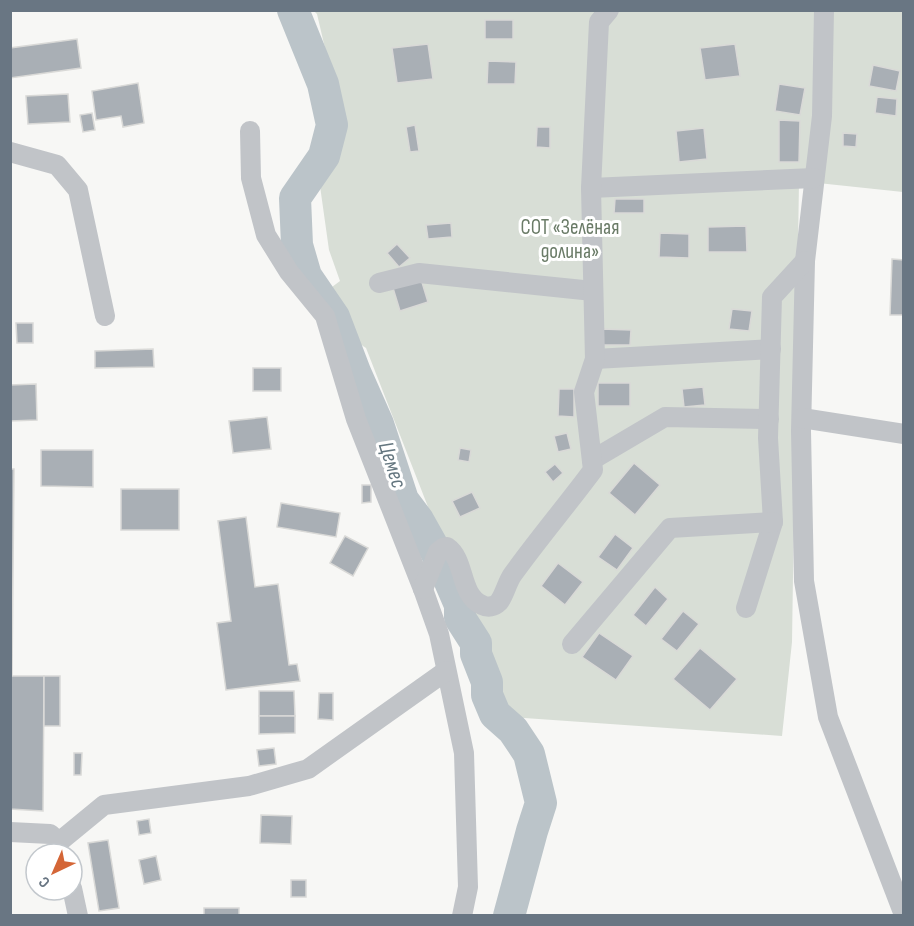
<svg xmlns="http://www.w3.org/2000/svg" width="914" height="926" viewBox="0 0 914 926" font-family="'Sofia Sans Condensed',sans-serif">
<rect width="100%" height="100%" fill="#f7f7f5"/>
<!-- green -->
<polygon fill="#d8ded6" points="314,11 903,11 903,192 799,181 792,642 782,736 510,717 366,348 354,340 332,287 340,281 329,250 320,186 342,121 317,14"/>
<g fill="none" stroke-linecap="round" stroke-linejoin="round">
<!-- river -->
<polyline stroke="#bbc4c9" stroke-width="32" points="293,10 323,84 332,125 324,156 295,198 297,245 306,276 334,317 355,372 378,424 403,500 418,520 441,561 460,605 460,618 476,643 476,654 487,682 487,695 495,714 513,730 529,754 541,803 532,831 509,916"/>
</g>
<!-- building -->
<g fill="#a9afb5" stroke="#d9d9d7" stroke-width="1.5">
<rect x="485" y="20" width="28" height="19"/>
<polygon points="77,39 81,68 10,78 10,48"/>
<polygon points="428,44 433,79 397,83 392,48"/>
<polygon points="735,44 740,76 705,80 700,48"/>
<polygon points="488,61 516,62 515,84 487,84"/>
<polygon points="873,65 900,71 896,91 869,86"/>
<polygon points="138,83 144,123 123,127 121,116 96,120 92,91"/>
<polygon points="779,84 805,88 800,115 775,111"/>
<polygon points="68,94 70,122 28,124 26,96"/>
<polygon points="877,97 897,99 896,116 875,113"/>
<polygon points="92,113 95,130 83,132 80,115"/>
<polygon points="779,120 800,121 799,162 779,162"/>
<polygon points="415,125 419,151 410,152 406,127"/>
<polygon points="537,127 550,127 550,148 536,147"/>
<polygon points="704,128 707,159 679,162 676,131"/>
<polygon points="843,133 857,134 856,147 843,146"/>
<polygon points="615,199 644,199 644,213 614,213"/>
<polygon points="451,223 452,237 428,239 426,225"/>
<polygon points="746,226 747,252 708,252 708,227"/>
<polygon points="660,233 689,234 689,258 659,257"/>
<polygon points="397,244 410,258 399,267 387,253"/>
<polygon points="892,259 904,260 904,315 890,315"/>
<polygon points="421,279 428,302 400,311 393,288"/>
<polygon points="732,309 752,311 749,331 729,329"/>
<polygon points="16,323 33,323 33,343 17,343"/>
<polygon points="601,329 631,330 630,345 601,345"/>
<polygon points="153,349 154,367 95,368 95,351"/>
<rect x="253" y="368" width="28" height="23"/>
<rect x="598" y="383" width="32" height="23"/>
<polygon points="36,384 37,420 10,421 10,385"/>
<polygon points="703,387 705,405 684,407 682,389"/>
<polygon points="559,389 574,389 574,417 558,416"/>
<polygon points="267,417 271,449 233,453 229,421"/>
<polygon points="567,433 571,449 558,452 554,436"/>
<polygon points="460,448 471,450 469,462 458,460"/>
<polygon points="41,450 93,450 93,487 41,486"/>
<polygon points="634,463 660,485 635,515 609,493"/>
<polygon points="555,464 563,473 553,482 545,472"/>
<polygon points="10,469 14,469 12,676 44,676 43,811 10,809"/>
<polygon points="362,485 371,485 371,502 362,503"/>
<rect x="121" y="489" width="58" height="41"/>
<polygon points="472,492 480,508 460,517 452,501"/>
<polygon points="281,503 340,513 336,537 277,527"/>
<polygon points="246,517 255,587 278,584 289,665 297,664 300,681 226,690 217,623 231,621 218,521"/>
<polygon points="615,534 633,548 617,570 598,557"/>
<polygon points="345,536 368,548 353,576 330,563"/>
<polygon points="558,563 583,582 565,605 541,586"/>
<polygon points="655,587 668,599 646,626 633,615"/>
<polygon points="683,611 699,624 677,651 661,639"/>
<polygon points="599,633 633,656 616,680 582,657"/>
<polygon points="700,648 737,679 710,710 673,679"/>
<rect x="44" y="676" width="16" height="50"/>
<polygon points="259,691 294,691 295,716 259,716"/>
<polygon points="319,693 333,693 333,720 318,719"/>
<polygon points="259,716 295,716 295,733 259,734"/>
<polygon points="274,748 276,764 259,766 257,750"/>
<polygon points="74,753 82,753 81,775 74,775"/>
<polygon points="261,815 292,816 291,844 260,843"/>
<polygon points="149,819 151,833 139,835 137,821"/>
<polygon points="108,840 119,908 99,911 88,843"/>
<polygon points="156,856 161,880 144,884 139,860"/>
<rect x="291" y="880" width="15" height="17"/>
<rect x="204" y="908" width="35" height="8"/>
</g>
<g fill="none" stroke-linecap="round" stroke-linejoin="round">
<!-- minor -->
<g stroke="#c1c4c8" stroke-width="20">
<polyline points="824,10 822,116 805,261 801,431 804,581 828,717 904,915"/>
<polyline points="250,131 251,178 266,235 289,272 325,316 356,419 423,589 439,634 464,753 468,887 462,916"/>
<polyline points="10,152 57,165 78,190 105,316"/>
<polyline points="591,188 814,178"/>
<polyline points="379,283 419,273 593,291"/>
<polyline points="595,359 771,349"/>
<polyline points="802,418 904,434"/>
<polyline points="592,460 665,417 769,419"/>
<path d="M423 589 438 552 443 548 447 547C466 560 459 595 482 605 488 608 494 607 499 602 505 594 507 582 513 574 539 538 567 505 593 470L584 392 595 359 591 188 599 22 609 10"/>
<polyline points="746,608 773,522 768,438 772,297 805,261"/>
<polyline points="572,644 670,528 773,522"/>
<polyline points="10,832 50,834 59,842 104,805 249,786 308,769 446,671"/>
<polyline points="72,888 78,916"/>
</g>
</g>
<g text-anchor="middle" dominant-baseline="central" stroke-width="6" stroke-linejoin="round" paint-order="stroke">
<!-- park labels -->
<g font-size="21" fill="#6a7b67" stroke="#fff">
<text x="570" y="227">СОТ «Зелёная<tspan x="570" dy="24">долина»</tspan></text>
</g>
<!-- water labels -->
<g font-size="22" font-style="italic" fill="#64767f" stroke="#fff">
<text transform="translate(392 465) rotate(72)">Цемес</text>
</g>
</g>
<!-- border -->
<rect width="914" height="926" fill="none" stroke="#697683" stroke-width="24"/>
<!-- north arrow -->
<g transform="translate(54 872) rotate(224)"><circle r="28" fill="#ffffff" stroke="#c3c8cd" stroke-width="1.5"/>
<path d="M0-4.5L10 22L0 15L-10 22Z" fill="#d46637"/>
<text y="-9" font-size="16" font-weight="bold" text-anchor="middle" fill="#697683">С</text>
</g>
</svg>
